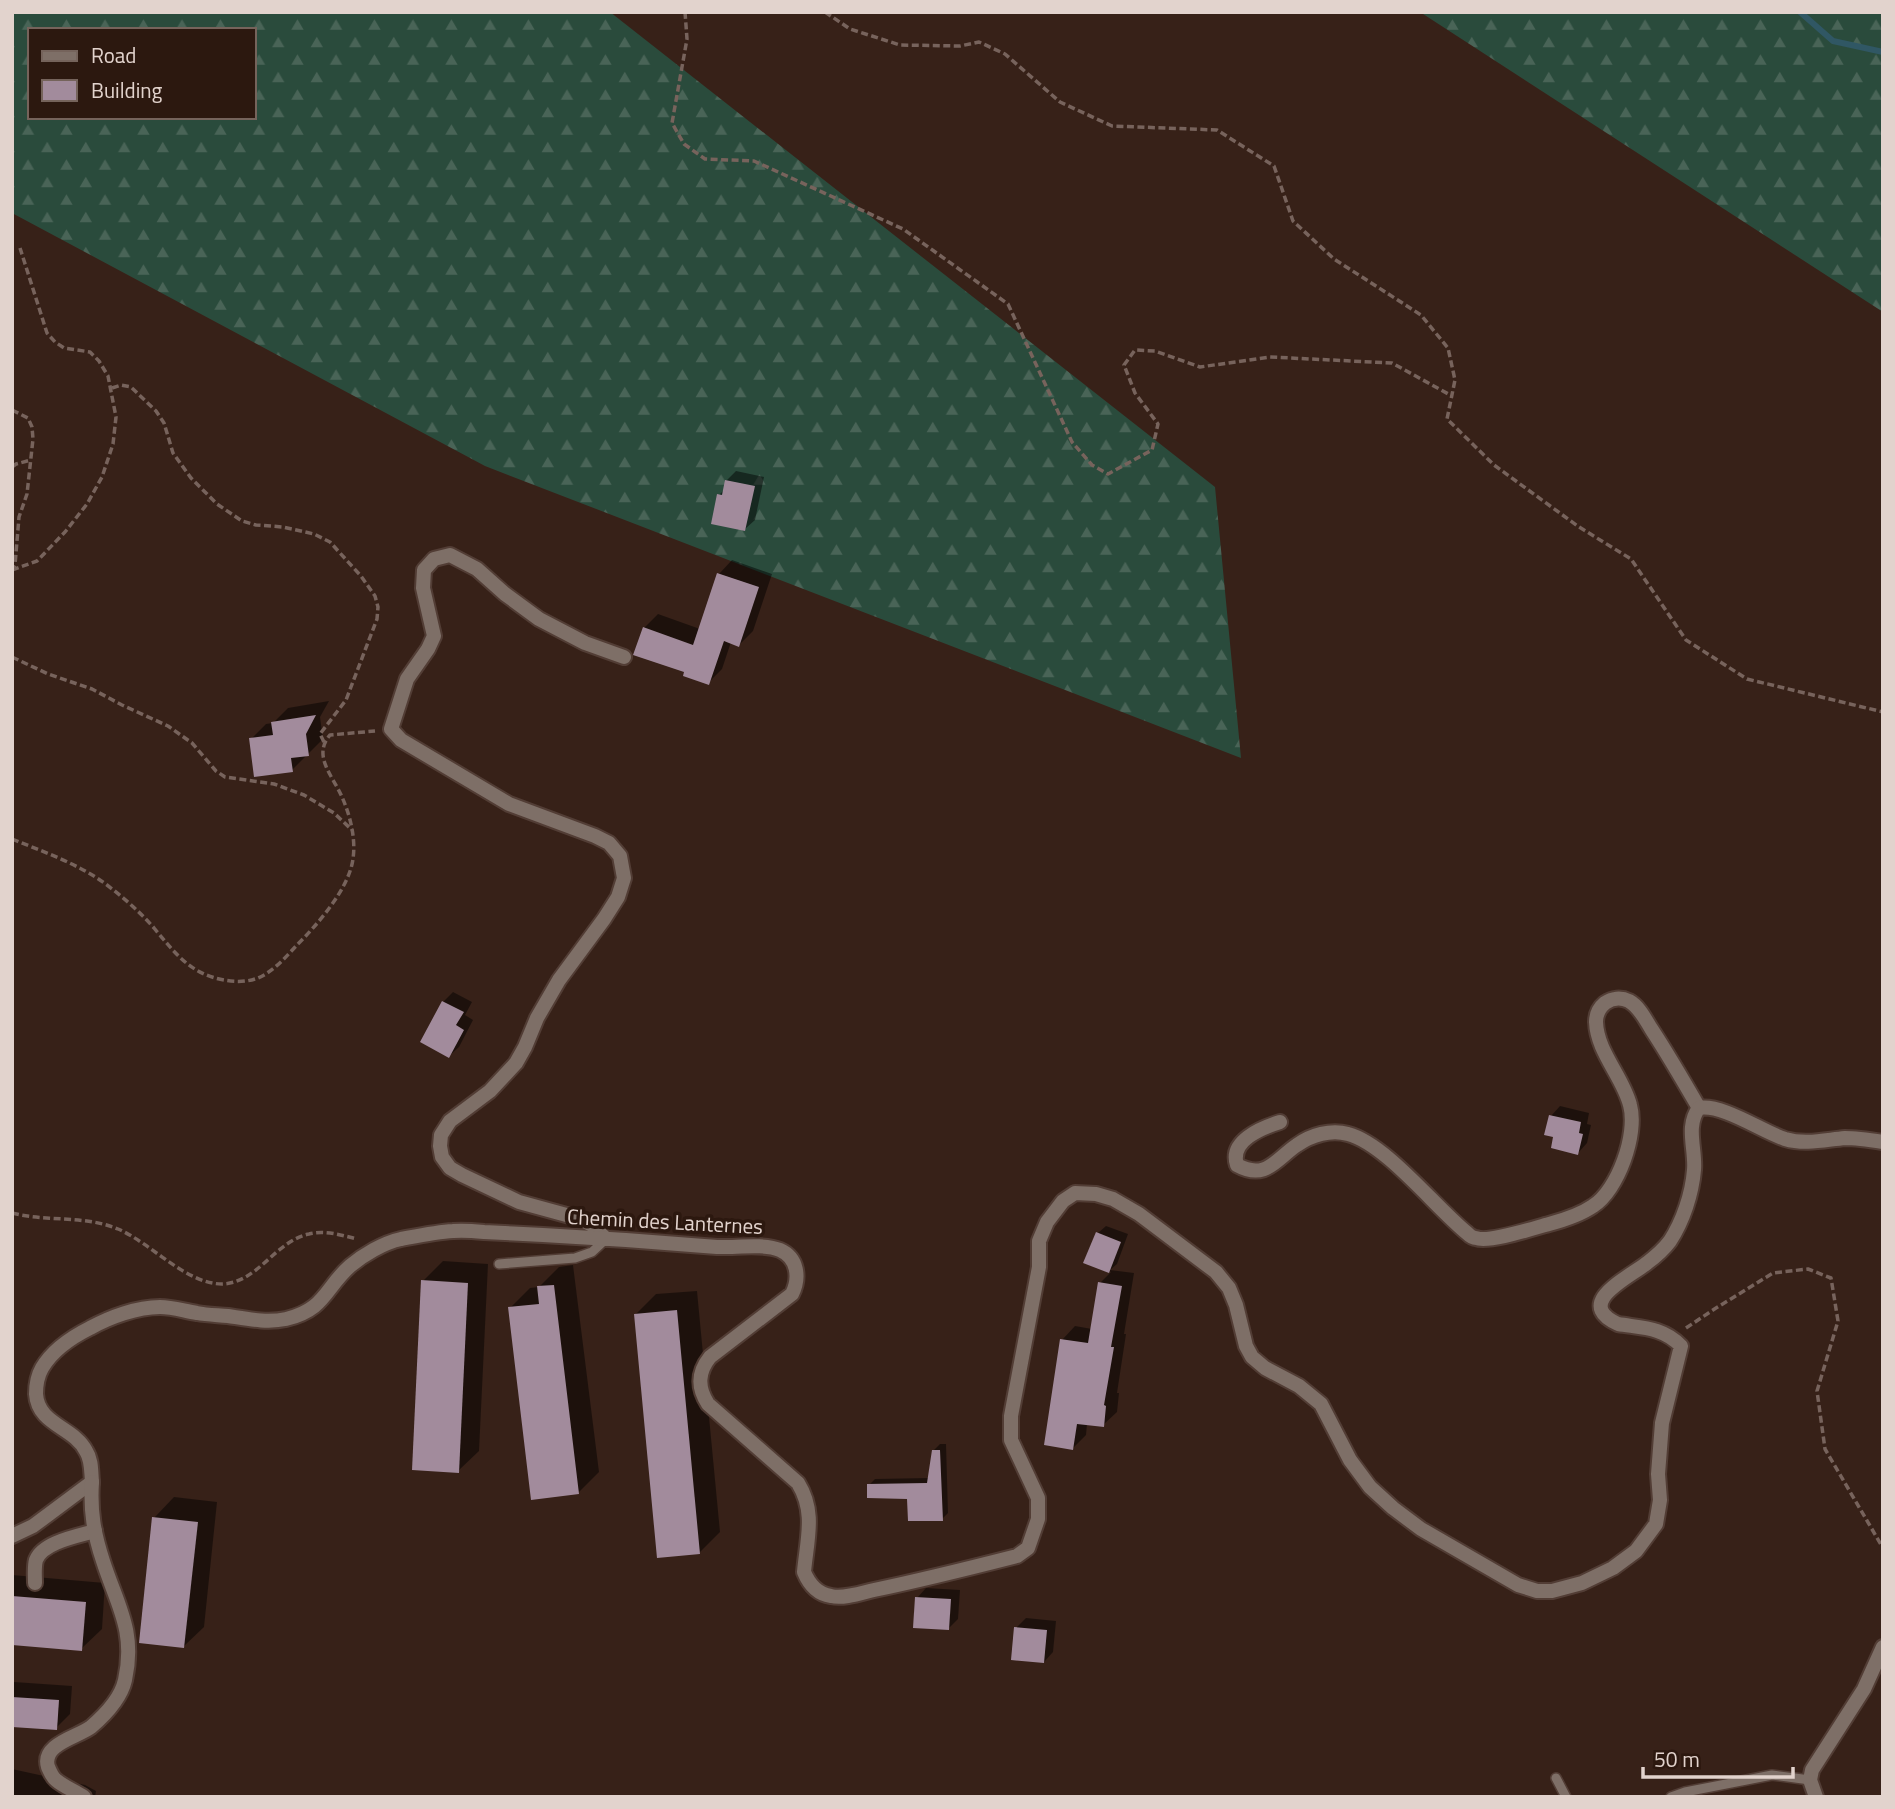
<svg xmlns="http://www.w3.org/2000/svg" width="1895" height="1809" viewBox="0 0 1895 1809" font-family="'Titillium Web',sans-serif">
<defs>
<pattern id="forest-firs" width="22" height="20" patternUnits="userSpaceOnUse" patternTransform="scale(1.75)"><rect width="22" height="20" fill="#2a4b3c"/><path d="M5 1l3.5 6h-7zM16 11l3.5 6h-7z" fill="#496457"/></pattern>
</defs>
<rect width="100%" height="100%" fill="#372118"/>
<!-- forest -->
<g fill="url(#forest-firs)" fill-rule="evenodd">
<path d="M12 12H610L1215 487 1241 758 485 466 12 213ZM30 30H254V117H30Z"/>
<polygon points="1420,12 1883,12 1883,312"/>
</g>
<!-- shadow -->
<g fill="#0007">
<polygon points="736,471 764,477 755,520 745,529 719,495 725,489 726,481"/>
<polygon points="732,560 772,574 753,631 739,645 731,642 722,669 708,683 686,671 644,628 658,614 700,629 719,574"/>
<polygon points="329,701 320,717 323,739 292,770 251,739 266,724 273,723 288,708"/>
<polygon points="453,992 472,1002 465,1015 473,1020 459,1047 449,1056 422,1042 443,1002"/>
<polygon points="1560,1106 1589,1113 1587,1124 1591,1125 1587,1143 1578,1153 1551,1116"/>
<polygon points="1106,1226 1128,1234 1117,1264 1110,1270 1134,1273 1124,1334 1126,1334 1117,1393 1119,1393 1117,1412 1103,1425 1087,1424 1086,1435 1073,1448 1062,1340 1075,1326 1092,1329 1100,1283 1111,1272 1085,1262 1098,1233"/>
<polygon points="443,1261 488,1264 479,1451 458,1471 423,1281"/>
<polygon points="573,1265 599,1472 579,1492 510,1308 530,1288 539,1287 559,1267"/>
<polygon points="697,1291 720,1532 700,1552 636,1314 656,1294"/>
<polygon points="940,1444 946,1444 948,1513 942,1519 909,1497 869,1485 875,1479 929,1478 933,1451"/>
<polygon points="174,1497 217,1502 204,1627 183,1647 154,1518"/>
<polygon points="12,1575 105,1583 102,1629 81,1649 12,1643"/>
<polygon points="926,1588 960,1590 958,1619 949,1628 917,1598"/>
<polygon points="1026,1618 1056,1621 1053,1652 1044,1662 1016,1628"/>
<polygon points="14,1682 72,1686 70,1714 56,1728 12,1725"/>
<polygon points="12,1769 85,1785 96,1791 95,1797 12,1797"/>
</g>
<g fill="none" stroke-linecap="round" stroke-linejoin="round">
<!-- stream -->
<polyline stroke="#305764" stroke-width="6" points="1800,12 1833,41 1883,52"/>
</g>
<!-- building -->
<g fill="#a28b9c">
<polygon points="725,480 755,486 745,531 711,524 717,494 722,495"/>
<polygon points="717,573 759,587 739,647 724,641 709,685 683,676 684,672 633,655 643,627 693,645"/>
<polygon points="316,715 306,734 309,756 291,758 293,772 254,777 249,738 273,735 271,722"/>
<polygon points="442,1001 464,1012 456,1025 464,1030 449,1058 420,1042"/>
<polygon points="1549,1115 1581,1122 1579,1133 1583,1134 1578,1155 1551,1148 1553,1137 1544,1135"/>
<polygon points="1096,1232 1121,1242 1109,1273 1083,1263"/>
<polygon points="421,1280 468,1283 459,1473 412,1470"/>
<polygon points="1098,1282 1122,1286 1111,1347 1114,1347 1104,1405 1106,1406 1104,1427 1077,1424 1073,1450 1044,1445 1060,1339 1088,1343"/>
<polygon points="554,1285 579,1494 531,1500 508,1307 539,1304 537,1286"/>
<polygon points="677,1310 700,1554 657,1558 634,1314"/>
<polygon points="932,1450 940,1450 943,1521 908,1521 907,1499 867,1498 867,1484 927,1483"/>
<polygon points="152,1517 198,1522 184,1648 139,1643"/>
<polygon points="12,1596 86,1602 82,1651 12,1645"/>
<polygon points="915,1597 951,1599 949,1630 913,1628"/>
<polygon points="1014,1627 1047,1630 1044,1663 1011,1660"/>
<polygon points="12,1697 59,1700 57,1730 12,1727"/>
</g>
<g fill="none" stroke-linecap="round" stroke-linejoin="round">
<!-- service casing -->
<g stroke="#523d35" stroke-width="12">
<g id="service">
<polyline points="499,1264 575,1258 592,1252 606,1239"/>
<polyline points="1556,1778 1566,1797"/>
<polyline points="1671,1797 1685,1792 1772,1775 1810,1780"/>
</g>
</g>
<!-- minor casing -->
<g stroke="#523d35" stroke-width="18">
<g id="minor">
<path d="M1280 1122C1261 1128 1229 1141 1237 1165 1266 1181 1276 1159 1297 1145 1311 1135 1331 1129 1348 1134 1386 1144 1435 1207 1467 1233 1469 1235 1473 1238 1476 1238 1489 1243 1534 1228 1549 1224 1564 1220 1580 1215 1593 1206 1618 1190 1638 1134 1630 1105 1623 1077 1597 1052 1596 1022 1596 1015 1599 1008 1605 1003 1612 998 1621 997 1629 1001 1640 1007 1646 1021 1652 1030 1669 1056 1684 1082 1699 1108"/>
<polyline points="606,1239 592,1225 581,1219 519,1202 462,1175 450,1168 442,1157 440,1146 441,1135 450,1121 490,1091 516,1063 525,1047 537,1018 559,980 604,919 618,897 624,878 620,856 609,843 595,836 509,804 401,740 391,729 407,679 428,649 434,636 423,588 424,570 434,559 450,555 477,569 505,594 539,619 585,643 624,657"/>
<path d="M12 1536 33 1526 92 1482C91 1472 92 1460 86 1451 74 1427 38 1425 36 1394 36 1386 38 1375 42 1368 52 1351 72 1337 90 1328 110 1317 137 1307 160 1307 173 1307 184 1311 197 1313 207 1315 218 1315 228 1316 248 1319 267 1323 286 1319 325 1310 325 1288 350 1266 363 1255 383 1243 401 1239 417 1236 436 1232 453 1231 463 1230 474 1231 484 1232 504 1233 523 1234 543 1235 601 1238 659 1242 717 1247 734 1248 764 1243 780 1250 798 1258 800 1278 792 1294L710 1357C698 1372 697 1387 708 1404L798 1483C816 1512 807 1539 804 1572 809 1584 817 1594 831 1596 844 1599 861 1593 874 1590 922 1580 970 1568 1017 1556L1028 1548 1038 1519V1498L1011 1440V1416L1039 1267V1241L1047 1222 1063 1201 1075 1193 1096 1194 1113 1199 1139 1214 1216 1272 1229 1288 1236 1305 1246 1346 1252 1357 1265 1368 1299 1386 1321 1404 1350 1460 1370 1487 1393 1508 1421 1529 1518 1585 1537 1591H1552L1582 1583 1613 1568 1636 1551 1656 1524 1660 1500 1658 1474 1662 1423 1681 1346C1663 1327 1642 1328 1618 1324 1572 1303 1630 1277 1647 1263 1655 1257 1664 1249 1670 1241 1683 1221 1692 1194 1694 1170 1696 1150 1685 1126 1699 1108 1723 1104 1761 1131 1785 1139 1805 1145 1824 1140 1845 1138 1857 1138 1870 1140 1883 1142"/>
<path d="M35 1583C35 1576 34 1567 36 1560 43 1542 78 1536 95 1531"/>
<path d="M84 1797C75 1791 64 1787 56 1780 52 1777 50 1771 48 1767 41 1744 78 1737 91 1727 105 1715 121 1698 125 1680 136 1631 117 1605 103 1561 94 1534 90 1511 92 1482"/>
<polyline points="1816,1797 1810,1780 1812,1770 1864,1689 1883,1647"/>
</g>
</g>
<!-- path -->
<g stroke="#77635c" stroke-width="3.5" stroke-dasharray="7 3.5" stroke-linecap="butt">
<polyline points="685,12 687,39 672,123 684,144 705,159 754,161 903,229 1008,304 1072,442 1092,465 1108,474 1152,450 1158,424 1135,393 1124,365 1135,350 1155,351 1200,367 1270,357 1392,363 1452,396"/>
<polyline points="825,12 850,29 900,45 960,46 979,42 1005,54 1060,102 1112,126 1217,130 1274,166 1293,221 1334,259 1421,315 1448,348 1455,380 1447,419 1494,465 1579,527 1631,559 1686,640 1747,679 1883,712"/>
<polyline points="112,388 121,385 131,387 156,411 164,423 173,453 191,478 217,504 242,521 256,525 283,527 314,534 330,542 361,576 375,596 378,607 377,619 346,700 320,734 324,742"/>
<polyline points="12,410 28,418 32,427 33,439 27,494 19,517 15,565 12,570"/>
<polyline points="12,467 16,464 31,460"/>
<polyline points="12,570 37,561 65,532 87,504 102,477 113,444 116,417 108,376 99,361 90,352 64,348 55,342 47,333 20,248"/>
<polyline points="12,657 48,674 92,689 122,705 168,726 192,743 216,771 225,777 274,784 304,795 334,813 352,830"/>
<path d="M12 839C44 852 79 864 107 885 124 898 140 912 154 928 175 953 190 974 224 980 234 982 246 982 255 979 271 974 285 958 296 946 317 925 349 889 353 859 356 838 350 815 342 797 333 776 312 756 330 735L375 731"/>
<path d="M12 1213C47 1222 85 1215 118 1229 151 1243 186 1284 222 1284 258 1283 275 1241 309 1234 325 1230 341 1235 357 1239"/>
<polyline points="1686,1328 1716,1308 1773,1273 1808,1269 1831,1278 1838,1321 1817,1391 1825,1449 1883,1548"/>
</g>
<!-- service -->
<use href="#service" stroke="#7e6f67" stroke-width="9"/>
<!-- minor -->
<use href="#minor" stroke="#7e6f67" stroke-width="14"/>
</g>
<g text-anchor="middle" dominant-baseline="central" stroke-width="7" stroke-linejoin="round" paint-order="stroke">
<!-- street labels -->
<g font-size="21" fill="#e2d3cd" stroke="#2c180f">
<text transform="translate(665 1221) rotate(3)">Chemin des Lanternes</text>
</g>
</g>
<!-- border -->
<rect width="1895" height="1809" fill="none" stroke="#e2d3cd" stroke-width="28"/>
<!-- legend -->
<rect x="28" y="28" width="228" height="91" fill="#2c180f" stroke="#75635b" stroke-width="2"/>
<rect x="42" y="51" width="35" height="10" fill="#7e6f67" stroke="#75635b" stroke-width="2"/>
<text x="91" y="63" font-size="21" fill="#e2d3cd">Road</text>
<rect x="42" y="80" width="35" height="21" fill="#a28b9c" stroke="#75635b" stroke-width="2"/>
<text x="91" y="98" font-size="21" fill="#e2d3cd">Building</text>
<!-- scale -->
<path d="M1643 1767v10h150v-10" fill="none" stroke="#e2d3cd" stroke-width="3.5"/>
<text x="1654" y="1767" font-size="21" fill="#e2d3cd" stroke="#2c180f" stroke-width="5" paint-order="stroke">50 m</text>
</svg>
